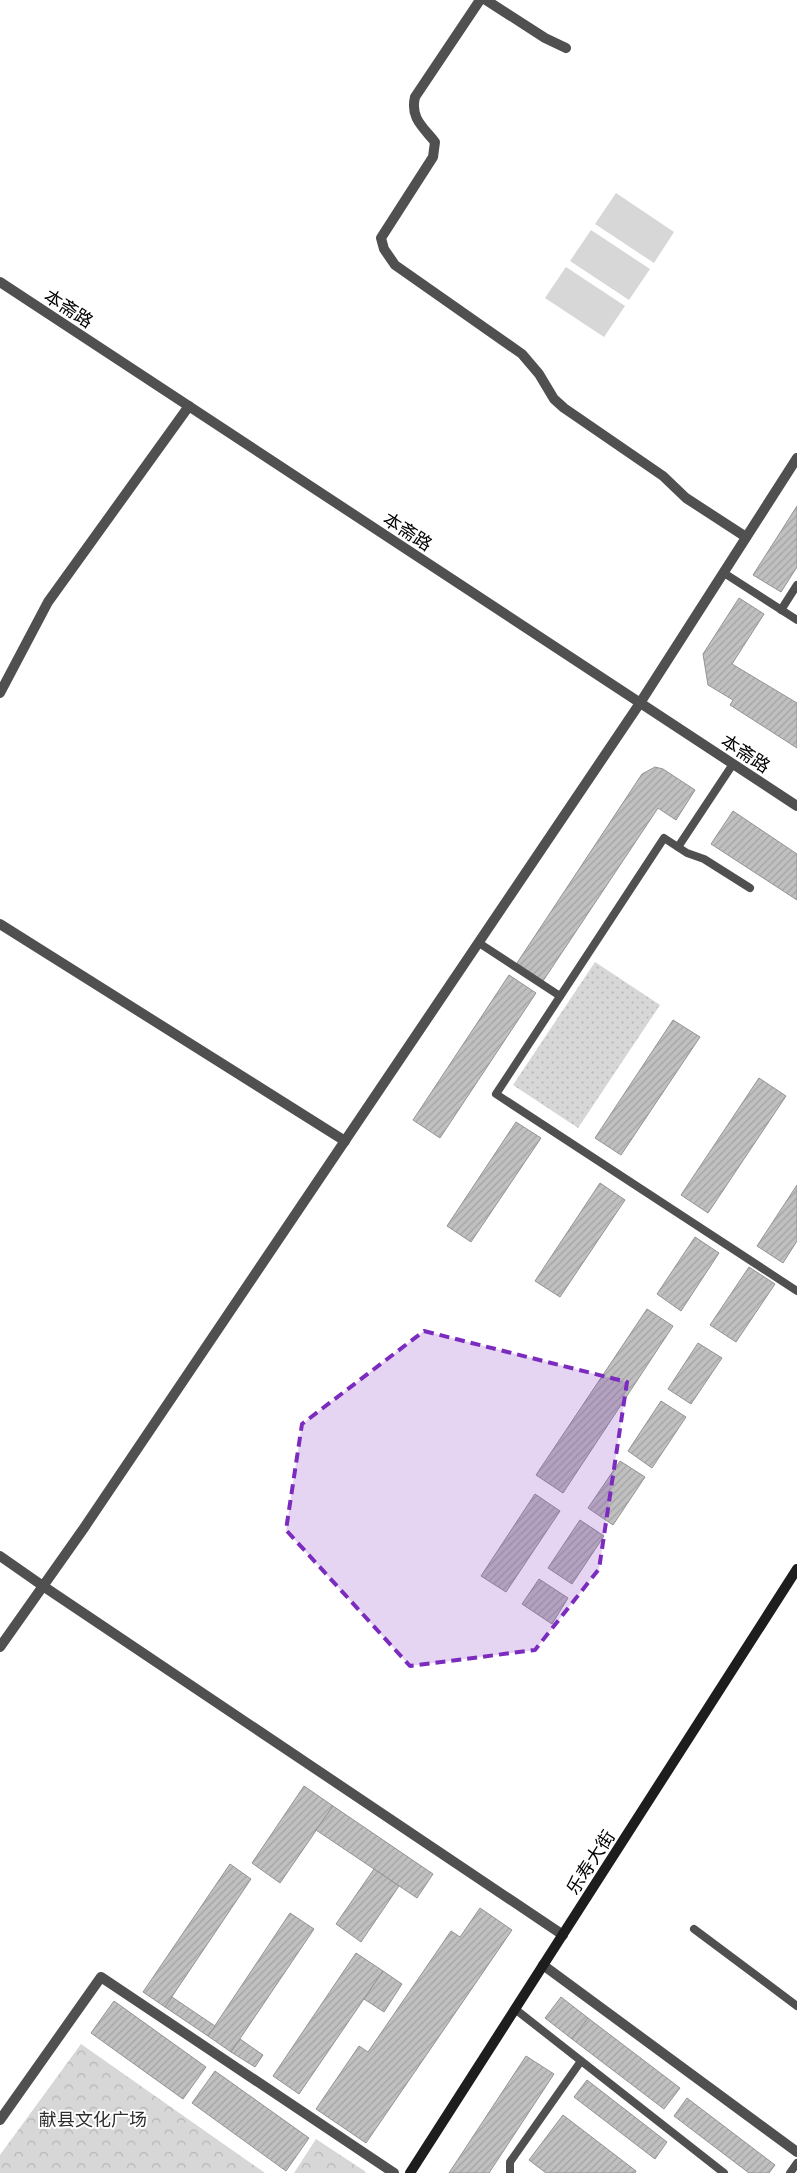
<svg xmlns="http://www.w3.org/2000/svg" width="797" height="2173" viewBox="0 0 797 2173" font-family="Manrope,'Noto Sans SC',sans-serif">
<defs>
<pattern id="grass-dots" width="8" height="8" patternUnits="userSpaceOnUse" patternTransform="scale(1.25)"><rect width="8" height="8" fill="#d7d7d7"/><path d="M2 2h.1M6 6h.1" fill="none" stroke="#b7b7b7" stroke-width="1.8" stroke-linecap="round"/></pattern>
<pattern id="forest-crowns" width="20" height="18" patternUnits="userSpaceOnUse" patternTransform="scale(1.25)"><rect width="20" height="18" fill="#d7d7d7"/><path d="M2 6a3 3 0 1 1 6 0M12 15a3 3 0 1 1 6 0" fill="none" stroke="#b7b7b7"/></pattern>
<pattern id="building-hatch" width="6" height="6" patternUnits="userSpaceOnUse" patternTransform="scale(1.25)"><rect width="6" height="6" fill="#c0c0c0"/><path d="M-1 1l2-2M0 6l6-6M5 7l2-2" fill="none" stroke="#a3a3a3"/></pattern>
</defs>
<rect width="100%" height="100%" fill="#fff"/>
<!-- grass -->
<polygon fill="url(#grass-dots)" points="595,962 660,1005 578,1128 513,1085"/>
<!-- forest -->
<g fill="url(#forest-crowns)">
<polygon points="81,2044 265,2173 0,2173 0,2155"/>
<polygon points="316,2139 366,2172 365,2173 294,2173"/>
</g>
<!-- pitch -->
<g fill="#d7d7d7">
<polygon points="616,193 674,232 654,263 595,224"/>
<polygon points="591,230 650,269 629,300 570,261"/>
<polygon points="566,267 625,306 604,337 545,298"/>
</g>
<!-- building -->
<g fill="url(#building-hatch)" stroke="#949494">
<polygon points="797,506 797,567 781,592 753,575"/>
<polygon points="739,598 764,614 732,664 797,703 797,748 730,705 733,700 708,685 703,654"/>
<polygon points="655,767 663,769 695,790 676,820 658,808 543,981 517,963 642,774"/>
<polygon points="733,811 797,854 797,900 711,844"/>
<polygon points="509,975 536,993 440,1138 413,1120"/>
<polygon points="673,1020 700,1037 621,1155 595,1138"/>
<polygon points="759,1078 786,1096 708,1213 681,1195"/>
<polygon points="516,1122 541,1138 471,1242 447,1226"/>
<polygon points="600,1183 625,1200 560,1297 535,1281"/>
<polygon points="797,1185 797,1241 783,1263 757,1246"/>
<polygon points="695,1237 719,1253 681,1311 657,1294"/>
<polygon points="749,1267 775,1284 736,1342 710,1325"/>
<polygon points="647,1309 673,1326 563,1493 536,1475"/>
<polygon points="698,1343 722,1358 691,1404 668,1389"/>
<polygon points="661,1401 686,1417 652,1468 628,1451"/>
<polygon points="620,1461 645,1477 613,1525 588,1508"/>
<polygon points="535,1494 560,1511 506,1592 481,1576"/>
<polygon points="580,1520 604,1536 572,1584 548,1568"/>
<polygon points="539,1579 568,1598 552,1624 522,1604"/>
<polygon points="304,1786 333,1806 280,1883 252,1863"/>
<polygon points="333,1806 433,1874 417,1898 316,1830"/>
<polygon points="230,1864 251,1879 165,2007 143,1992"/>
<polygon points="374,1869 399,1886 361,1942 336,1924"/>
<polygon points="480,1908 512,1930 366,2143 316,2109 359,2046 368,2052 451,1931 460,1937"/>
<polygon points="290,1913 314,1929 231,2052 208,2036"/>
<polygon points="356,1953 383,1971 299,2094 273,2076"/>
<polygon points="383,1971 402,1984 384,2012 364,1999"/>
<polygon points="172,1997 215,2026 208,2036 165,2007"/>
<polygon points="561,1997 588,2018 572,2039 545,2018"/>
<polygon points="114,2001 206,2067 183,2099 91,2033"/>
<polygon points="588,2018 680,2088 664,2109 572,2039"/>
<polygon points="240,2039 263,2055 255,2067 231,2052"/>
<polygon points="526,2056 554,2074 489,2173 449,2173"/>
<polygon points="215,2071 309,2138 286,2171 192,2103"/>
<polygon points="587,2080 667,2142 655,2159 574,2097"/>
<polygon points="687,2098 775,2165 769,2173 749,2173 674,2116"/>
<polygon points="563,2115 636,2171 635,2173 546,2173 529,2160"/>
</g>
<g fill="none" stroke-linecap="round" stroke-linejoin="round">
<!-- service -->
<g stroke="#505050" stroke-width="8">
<polyline points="724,573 797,620"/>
<polyline points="781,610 797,585"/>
<polyline points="678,847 733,764"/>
<polyline points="750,888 704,859 687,853 664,838 496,1094 797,1291"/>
<polyline points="479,943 560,996"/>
<polyline points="694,1929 797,2006"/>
<polyline points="515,2009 724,2173"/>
<polyline points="510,2173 510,2162 581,2061"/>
<polyline points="790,2173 797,2163"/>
</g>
<!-- minor -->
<g stroke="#505050" stroke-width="10">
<path d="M480 0 415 97C410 118 423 127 435 142L433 157 381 238 384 249 395 265 522 354 539 374 554 399 564 408 663 476 686 498 746 537"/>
<polyline points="486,0 545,38 566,48"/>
<polyline points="0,693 48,602 189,406"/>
<polyline points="0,924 345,1141"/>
<polyline points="0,1556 43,1586"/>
<polyline points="0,2120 101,1977 394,2173"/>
</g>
<!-- tertiary -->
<g stroke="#505050" stroke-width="10">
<polyline points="0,282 797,806"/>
<polyline points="43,1586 563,1935"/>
<polyline points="0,1647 84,1528 640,703 797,458"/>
<polyline points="543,1965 797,2152"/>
</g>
<!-- secondary -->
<polyline stroke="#1d1d1d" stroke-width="10" points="410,2173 797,1569"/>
</g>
<!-- marked area -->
<path fill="#7b2cbf" fill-opacity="0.2" stroke="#7b2cbf" stroke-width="4" stroke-dasharray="10 6" stroke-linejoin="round" d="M424 1331 627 1382 599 1569 535 1650 410 1666 286 1530 302 1424Z"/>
<g text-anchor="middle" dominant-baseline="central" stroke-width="4" stroke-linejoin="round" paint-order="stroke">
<!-- street labels -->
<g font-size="18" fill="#000" stroke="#fff">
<text transform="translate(69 308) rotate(33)">本斋路</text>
<text transform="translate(408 531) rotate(33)">本斋路</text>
<text transform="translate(746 753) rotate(33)">本斋路</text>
<text transform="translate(590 1862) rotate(-57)">乐寿大街</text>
</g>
<!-- park labels -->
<g font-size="18" fill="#2e2e2e" stroke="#fff">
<text x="93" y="2119">献县文化广场</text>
</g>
</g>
</svg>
